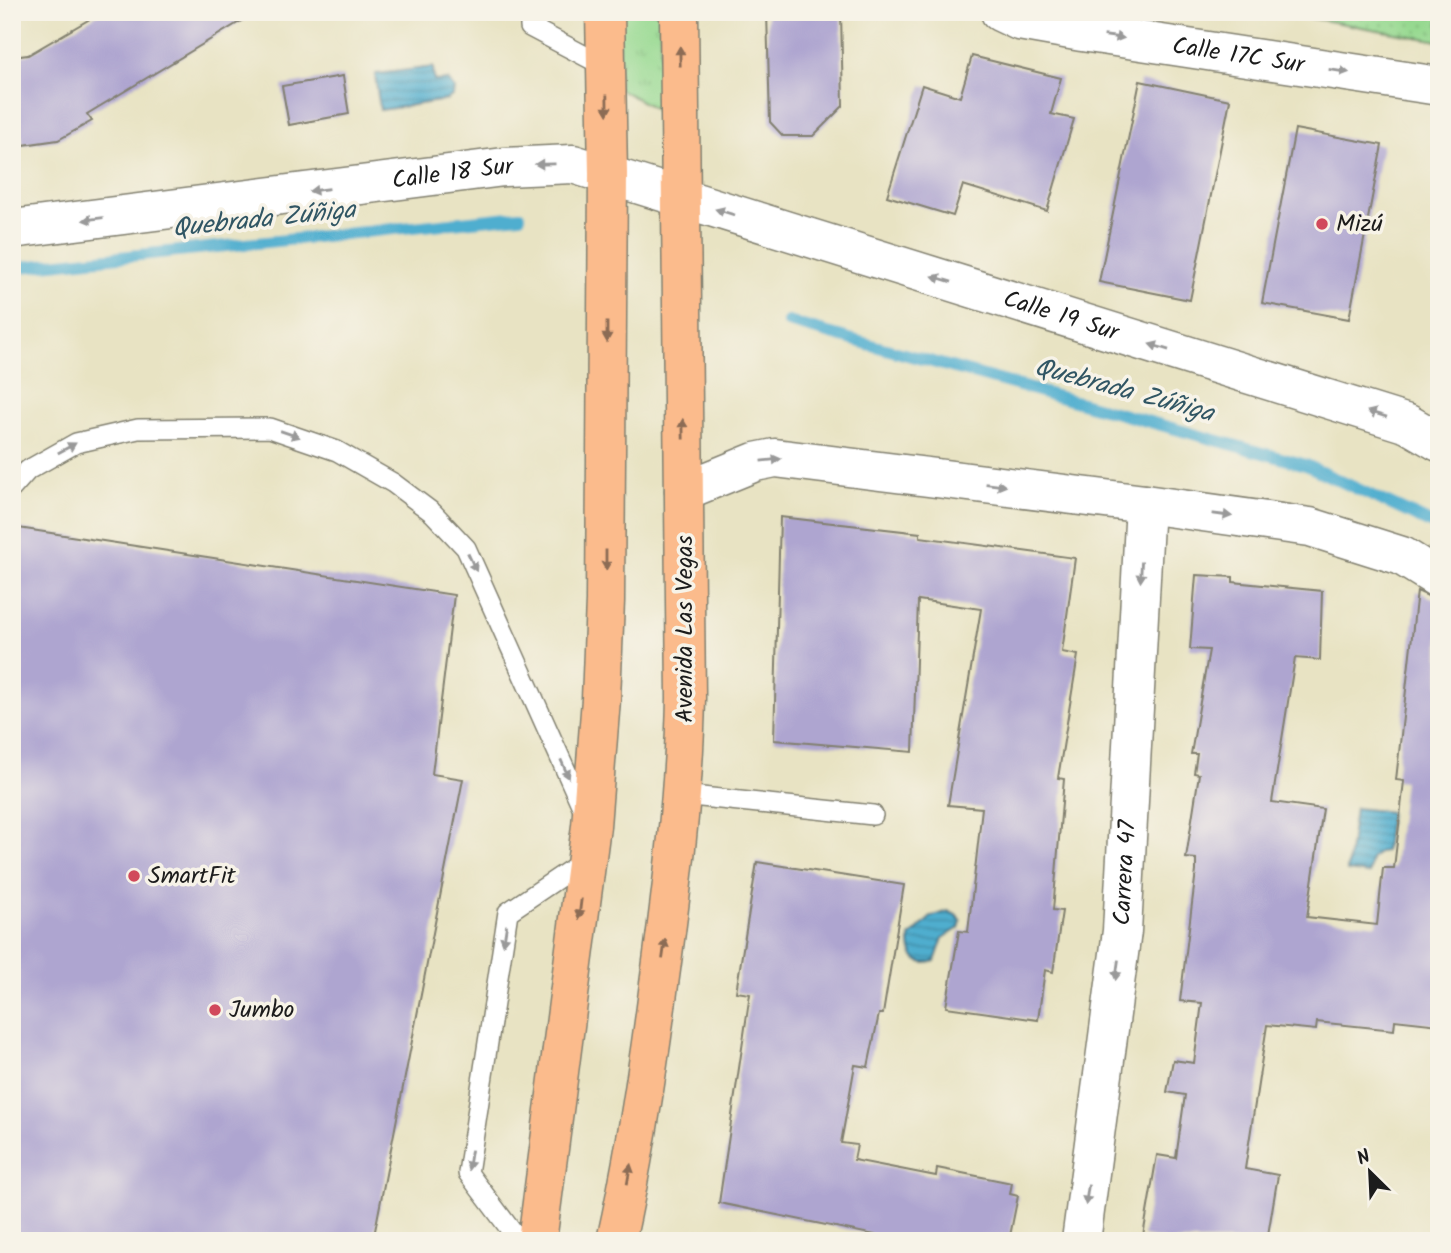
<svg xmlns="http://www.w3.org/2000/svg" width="1451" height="1253" viewBox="0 0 1451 1253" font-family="Kalam,sans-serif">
<defs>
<pattern id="grass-tufts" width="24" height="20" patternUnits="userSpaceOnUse" patternTransform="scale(1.75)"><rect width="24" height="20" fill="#96d990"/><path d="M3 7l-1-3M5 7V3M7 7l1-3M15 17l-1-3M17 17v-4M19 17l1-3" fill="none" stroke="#81ba7c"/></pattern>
<pattern id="park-dots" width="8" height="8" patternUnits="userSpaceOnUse" patternTransform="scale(1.75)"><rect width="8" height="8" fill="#96d990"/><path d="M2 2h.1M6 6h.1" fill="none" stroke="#81ba7c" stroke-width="1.8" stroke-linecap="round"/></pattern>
<pattern id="water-rules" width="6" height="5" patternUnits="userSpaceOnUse" patternTransform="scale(1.75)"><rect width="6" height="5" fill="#50aecf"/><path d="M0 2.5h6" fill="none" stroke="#428da7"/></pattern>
</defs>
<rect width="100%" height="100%" fill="#f7f3e8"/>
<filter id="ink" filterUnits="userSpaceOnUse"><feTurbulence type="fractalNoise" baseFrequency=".0143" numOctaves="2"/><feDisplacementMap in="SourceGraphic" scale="14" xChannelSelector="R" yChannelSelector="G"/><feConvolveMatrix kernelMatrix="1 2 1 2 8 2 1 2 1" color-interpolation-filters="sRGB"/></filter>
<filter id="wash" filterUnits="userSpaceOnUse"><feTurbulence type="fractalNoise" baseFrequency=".00686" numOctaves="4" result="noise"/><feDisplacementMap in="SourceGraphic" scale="28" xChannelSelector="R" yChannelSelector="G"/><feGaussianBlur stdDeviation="1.57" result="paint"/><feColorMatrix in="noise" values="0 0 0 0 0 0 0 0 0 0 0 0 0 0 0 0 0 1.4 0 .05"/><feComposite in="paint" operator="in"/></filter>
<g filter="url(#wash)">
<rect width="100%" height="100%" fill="#e8e3c3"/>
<!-- grass -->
<polygon fill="url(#grass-tufts)" stroke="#597a56" stroke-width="2" points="618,12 660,12 661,112 619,89"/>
<!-- park -->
<polygon fill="url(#park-dots)" stroke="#597a56" stroke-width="2" points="1278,12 1439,12 1439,41"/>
<!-- water -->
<g fill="url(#water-rules)" stroke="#366576" stroke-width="2">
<polygon points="433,67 434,81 448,80 454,89 453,95 446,100 380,110 375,74"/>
<polygon points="1355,808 1390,812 1385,851 1379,852 1371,859 1369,874 1347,871"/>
<path d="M948 911 956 915 961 921 959 928 943 938 935 961C916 968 909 954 910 937L931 917Z"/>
</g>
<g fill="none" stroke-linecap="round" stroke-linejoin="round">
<!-- stream -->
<g stroke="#50aecf" stroke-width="12">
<polyline points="12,268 520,216"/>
<polyline points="788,322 1306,465 1439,527"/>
</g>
</g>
<g id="blocks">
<!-- building -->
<g fill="#aea5d0">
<polygon points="102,12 256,12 87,114 92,121 58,140 23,145 22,136 12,137 12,57 28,55"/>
<polygon points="767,12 841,12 843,106 813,136 783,136 770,122"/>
<polygon points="972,56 1061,78 1051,114 1074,119 1047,211 963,185 953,216 887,196 922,85 960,97"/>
<polygon points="343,76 349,114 289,125 282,86"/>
<polygon points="1140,81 1230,100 1190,300 1099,282"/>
<polygon points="1295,129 1382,145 1349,319 1262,303"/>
<polygon points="780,517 920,533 920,537 1075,558 1062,652 1078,655 1058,778 1064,779 1053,910 1062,911 1053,972 1045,970 1038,1020 946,1007 959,931 968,932 982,808 948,805 981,609 918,600 913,752 774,740"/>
<polygon points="12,527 454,595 432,774 463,779 373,1241 12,1241"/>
<polygon points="1196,575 1233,577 1233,582 1322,591 1320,660 1295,658 1272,802 1323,809 1307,917 1377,925 1383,868 1394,868 1404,781 1396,780 1417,591 1439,601 1439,1025 1395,1020 1394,1030 1317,1022 1316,1030 1267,1025 1245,1169 1278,1175 1267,1241 1170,1241 1143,1236 1157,1155 1176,1158 1185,1095 1167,1092 1173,1060 1194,1063 1202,1003 1180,1001 1196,871 1196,859 1186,858 1199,774 1194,773 1197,754 1191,754 1209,650 1190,649"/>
<polygon points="757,862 904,885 883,1014 879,1014 868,1067 855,1065 841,1143 857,1145 854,1160 936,1176 937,1168 1012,1183 1010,1194 1018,1196 1009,1241 874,1241 875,1235 719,1203 750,994 736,992"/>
</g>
</g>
</g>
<g filter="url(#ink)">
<use href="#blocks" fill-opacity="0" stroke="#828070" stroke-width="2"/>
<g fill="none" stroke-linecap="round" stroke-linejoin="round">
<!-- service casing -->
<g stroke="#828070" stroke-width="22">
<g id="service">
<polyline points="530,12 530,27 606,67"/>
<polyline points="12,488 28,470 76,443 138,429 270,428 337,451 393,483 433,513 466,548 584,811"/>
<polyline points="682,795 873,815"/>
<polyline points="519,1241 468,1173 508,912 585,860"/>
</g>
</g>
<!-- minor casing -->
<g stroke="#828070" stroke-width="41">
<g id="minor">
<path id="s1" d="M1000 12 1019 21 1082 32 1439 86"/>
<path id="s2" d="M12 229 504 167 573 164 1408 424 1439 442"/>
<polyline points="684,491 755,462 775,458 1145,504 1310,527 1402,556 1439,579"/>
<path id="s3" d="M1081 1241 1122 931 1145 504"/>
</g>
</g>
<!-- primary casing -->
<g stroke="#828070" stroke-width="41">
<g id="primary">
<polyline points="537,1241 591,826 601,699 605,601 608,174 605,12"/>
<path d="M616 1241C635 1156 648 1070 659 984 672 889 684 794 686 698L679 12"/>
</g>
</g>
<!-- service -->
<use href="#service" stroke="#fff" stroke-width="19"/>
<!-- minor -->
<use href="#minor" stroke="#fff" stroke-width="38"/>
<!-- primary -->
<use href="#primary" stroke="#fbbb8c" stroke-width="38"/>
</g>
<!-- one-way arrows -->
<defs><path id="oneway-solid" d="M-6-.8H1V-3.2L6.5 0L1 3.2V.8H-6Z" transform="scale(1.75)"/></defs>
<g fill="#999">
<use href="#oneway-solid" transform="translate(1114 37) rotate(8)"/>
<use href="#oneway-solid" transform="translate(1339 71) rotate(9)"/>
<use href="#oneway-solid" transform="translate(545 164) rotate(179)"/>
<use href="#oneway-solid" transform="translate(319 190) rotate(173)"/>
<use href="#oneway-solid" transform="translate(725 212) rotate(-163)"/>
<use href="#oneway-solid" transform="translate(93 219) rotate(173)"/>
<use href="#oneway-solid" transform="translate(942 279) rotate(-163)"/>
<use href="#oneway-solid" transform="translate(1159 347) rotate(-163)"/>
<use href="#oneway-solid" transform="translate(1377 414) rotate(-163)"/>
<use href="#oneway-solid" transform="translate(290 434) rotate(19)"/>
<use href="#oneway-solid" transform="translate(67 448) rotate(-29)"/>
<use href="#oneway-solid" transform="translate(771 460) rotate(-6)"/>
<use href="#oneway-solid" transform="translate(996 485) rotate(7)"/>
<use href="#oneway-solid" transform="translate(1222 515) rotate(8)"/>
<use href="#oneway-solid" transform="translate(472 562) rotate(65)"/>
<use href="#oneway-solid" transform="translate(1141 572) rotate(93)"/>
<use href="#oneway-solid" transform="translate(565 769) rotate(66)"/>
<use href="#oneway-solid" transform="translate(505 935) rotate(99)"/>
<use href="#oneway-solid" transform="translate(1117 970) rotate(98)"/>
<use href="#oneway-solid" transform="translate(470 1160) rotate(99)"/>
<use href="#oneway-solid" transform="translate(1087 1195) rotate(98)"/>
</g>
<g fill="#8c6c54">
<use href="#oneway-solid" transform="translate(680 56) rotate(-91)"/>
<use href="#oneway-solid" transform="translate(607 105) rotate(89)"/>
<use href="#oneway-solid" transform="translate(607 332) rotate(90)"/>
<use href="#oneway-solid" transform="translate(683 429) rotate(-91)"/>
<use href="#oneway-solid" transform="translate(606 560) rotate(90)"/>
<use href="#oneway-solid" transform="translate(580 909) rotate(97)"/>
<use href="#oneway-solid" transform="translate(664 949) rotate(-82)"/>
<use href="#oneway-solid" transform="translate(629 1174) rotate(-80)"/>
</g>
</g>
<!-- markers -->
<g fill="#d1495b" stroke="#f7f3e8" stroke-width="2.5">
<circle cx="1322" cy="224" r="7"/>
<circle cx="134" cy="876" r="7"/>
<circle cx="215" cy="1010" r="7"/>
</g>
<g text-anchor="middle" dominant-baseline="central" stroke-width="7" stroke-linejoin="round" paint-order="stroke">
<!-- street labels -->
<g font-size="24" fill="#1c1c1c" stroke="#f7f3e8">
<text stroke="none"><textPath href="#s1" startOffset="243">Calle 17C Sur</textPath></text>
<text stroke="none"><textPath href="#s2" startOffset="444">Calle 18 Sur</textPath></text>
<text stroke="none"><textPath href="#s2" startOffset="1076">Calle 19 Sur</textPath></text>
<text transform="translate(685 629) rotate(-90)">Avenida Las Vegas</text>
<text stroke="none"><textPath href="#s3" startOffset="371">Carrera 47</textPath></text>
</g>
<!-- poi labels -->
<g font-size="24" fill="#1c1c1c" stroke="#f7f3e8" text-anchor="start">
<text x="1336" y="224">Mizú</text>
<text x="148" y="876">SmartFit</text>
<text x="229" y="1010">Jumbo</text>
</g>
<!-- water labels -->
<g font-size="26" font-style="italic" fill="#315664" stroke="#f7f3e8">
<text transform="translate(264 220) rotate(-6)">Quebrada Zúñiga</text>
<text transform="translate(1124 391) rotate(15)">Quebrada Zúñiga</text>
</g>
</g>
<!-- margin -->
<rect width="1451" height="1253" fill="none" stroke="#f7f3e8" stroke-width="42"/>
<!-- north arrow -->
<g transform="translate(1370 1172) rotate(336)" stroke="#f7f3e8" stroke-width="5" paint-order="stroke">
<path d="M0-5L12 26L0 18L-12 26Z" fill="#1c1c1c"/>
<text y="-10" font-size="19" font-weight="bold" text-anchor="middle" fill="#1c1c1c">N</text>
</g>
</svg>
